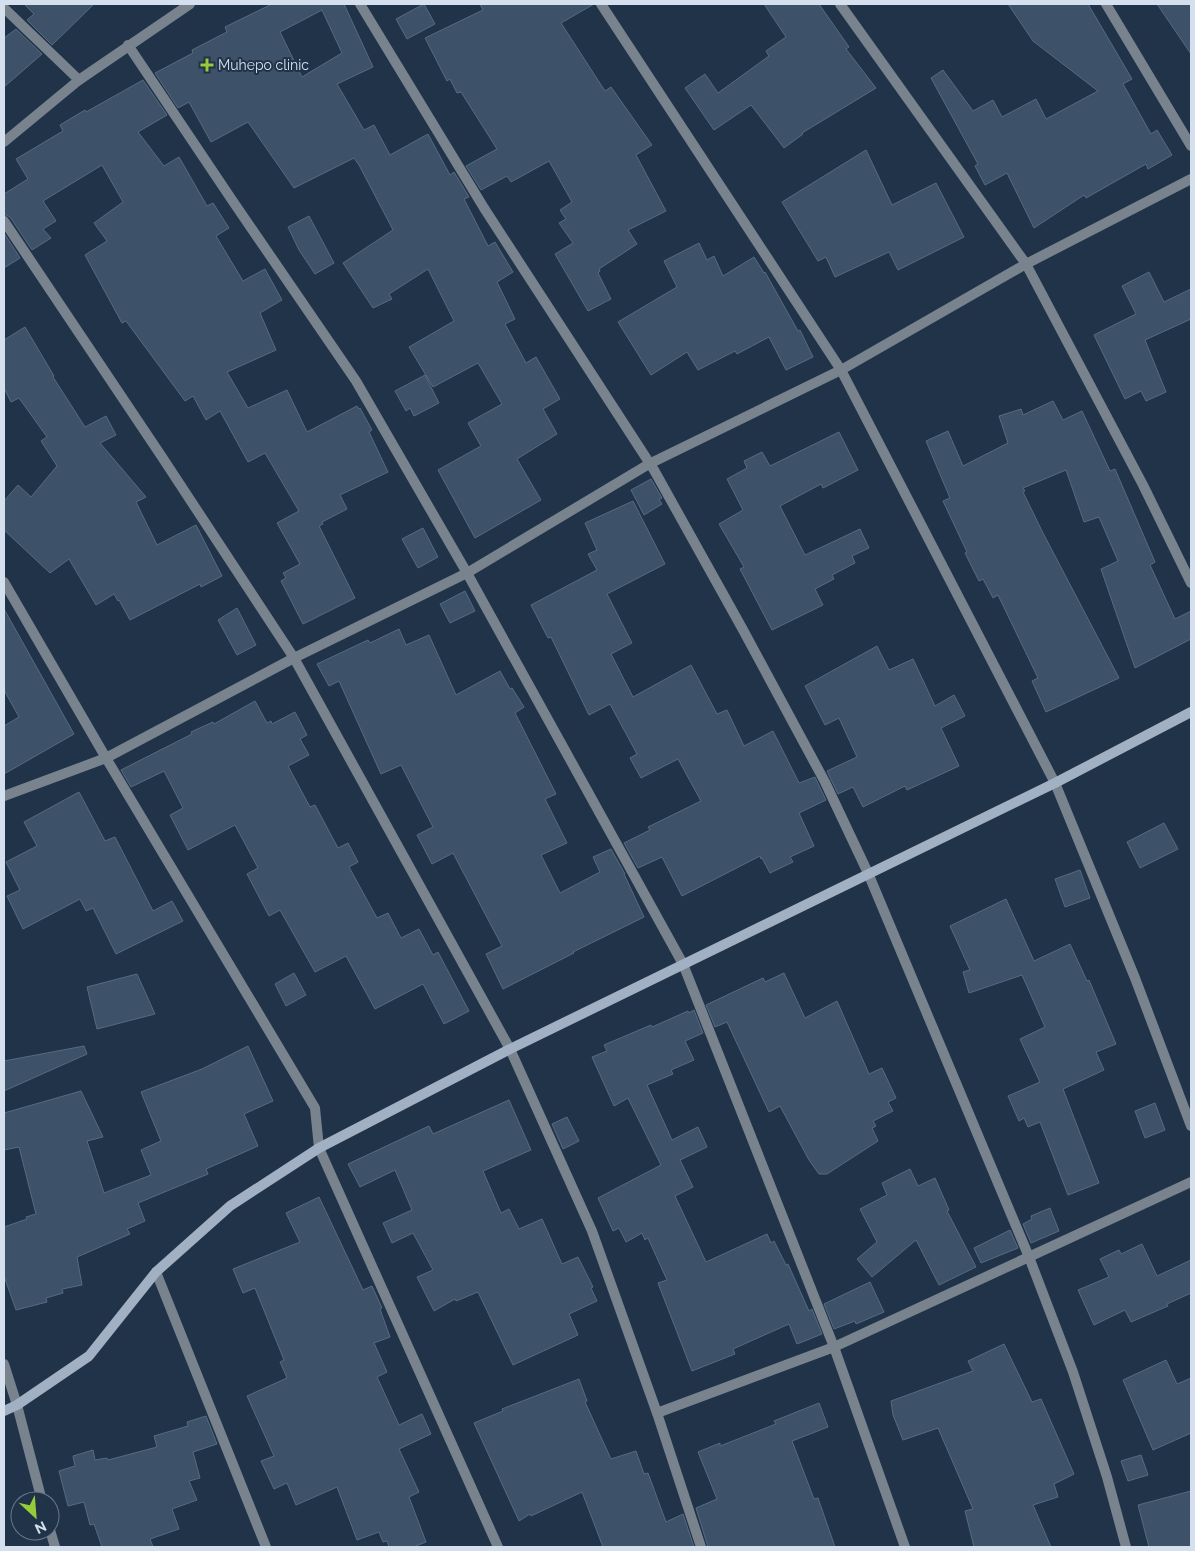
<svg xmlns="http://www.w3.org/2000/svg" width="1195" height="1551" viewBox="0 0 1195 1551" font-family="Raleway,sans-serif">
<rect width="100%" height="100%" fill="#203349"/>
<!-- building -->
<g fill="#3d5168" stroke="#566b83" fill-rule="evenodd">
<polygon points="24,4 94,4 52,45 27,20 34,14"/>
<path d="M272 4H344L373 67 337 84 364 130 374 125 390 155 428 134 450 175 454 172 469 197 464 199 488 246 495 242 513 272 497 282 515 319 505 324 526 363 536 357 560 399 543 409 557 434 517 459 541 500 475 538 438 470 481 446 468 423 502 404 478 363 433 387 409 347 454 321 428 269 389 294 392 299 373 308 343 263 393 230 359 165 354 158 294 188 248 122 211 142 189 102 178 108 155 73 193 53 192 50 227 32 225 27ZM322 10 342 53 302 77 280 32Z"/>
<polygon points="424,4 435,24 407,39 396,19"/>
<polygon points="480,4 594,4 561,23 605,91 611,87 652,145 636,155 666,211 628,230 637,244 599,269 600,271 598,273 611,299 588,311 555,254 573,243 559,223 566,219 560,210 572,202 549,161 511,182 507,176 481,190 466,166 497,149 461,92 457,93 450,79 447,81 425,38 483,10"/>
<polygon points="764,4 819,4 849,47 846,49 876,88 802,133 803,134 784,148 751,105 714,130 685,88 705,74 718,93 769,56 766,51 786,37"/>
<polygon points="1008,4 1088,4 1132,79 1123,84 1151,134 1157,130 1172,155 1148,169 1146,164 1086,198 1084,195 1034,228 1007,173 985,185 975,166 978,164 931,78 943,70 973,111 993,100 1002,117 1036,99 1046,119 1098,91 1033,41"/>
<polygon points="1157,4 1191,4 1191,54"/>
<polygon points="16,29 42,54 4,87 4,38"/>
<polygon points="143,80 167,115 138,132 164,166 179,157 207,206 213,203 229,228 216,236 243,281 265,269 282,300 260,313 276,350 227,372 248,408 287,390 307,432 357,406 359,409 360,408 372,430 369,432 388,472 340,495 347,509 322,522 323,524 319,526 355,598 303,624 281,581 286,578 283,573 300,564 277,523 299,511 265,453 248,462 220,411 206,420 193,396 185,401 126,321 122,323 85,255 107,241 94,223 123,202 102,165 43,201 56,221 43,229 51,238 32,250 10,217 4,214 4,194 28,179 16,159 63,131 60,125 85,110 86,112"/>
<polygon points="866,150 892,205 936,183 964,237 898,270 889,252 835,277 826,257 818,261 782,202"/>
<polygon points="309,216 334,263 315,274 299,250 288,227"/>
<polygon points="4,233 20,258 4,268"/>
<polygon points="699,243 707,260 714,256 723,276 754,257 764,273 765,272 798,331 800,330 813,357 786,370 769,337 737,354 735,351 698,370 687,352 651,375 618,322 677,287 664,261"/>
<polygon points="1149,272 1164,302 1191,289 1191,319 1145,340 1166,392 1146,401 1141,391 1125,399 1094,335 1136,314 1122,286"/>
<polygon points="25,327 54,376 53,377 85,427 106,416 116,435 100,443 146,497 136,502 157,545 196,525 222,576 201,587 200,584 130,620 119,600 118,601 114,594 96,605 69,559 50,573 4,530 4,501 18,485 31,497 57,466 41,441 47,437 19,398 11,402 4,388 4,340"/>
<polygon points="425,375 439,403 414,416 410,408 406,411 395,391"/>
<polygon points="1053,401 1063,420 1082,411 1110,471 1115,469 1155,562 1150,565 1175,619 1191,611 1191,639 1135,668 1101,569 1118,561 1099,517 1084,522 1066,470 1023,488 1025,491 1023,492 1043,533 1119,678 1046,712 1032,681 1038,678 998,595 993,598 983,579 979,581 965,553 967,552 943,501 950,498 926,441 948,431 963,466 1008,443 999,416 1021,409 1023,415"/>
<polygon points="839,432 858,470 823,488 821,484 780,506 805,555 860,529 869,548 852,556 855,563 832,575 834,579 815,589 823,605 772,630 740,569 744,567 719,524 743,510 727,479 747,468 744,461 762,452 770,466"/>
<polygon points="651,479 662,498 659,499 662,504 644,515 631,490"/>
<polygon points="633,501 665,564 607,594 632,643 611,654 633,697 691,665 717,714 727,710 744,746 773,731 799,783 815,777 826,800 799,813 814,846 790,857 793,862 770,873 762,858 761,859 760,856 682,896 662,857 638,868 624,843 650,830 648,827 701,801 678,759 641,778 630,758 637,754 610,704 589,715 551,637 548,638 531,605 597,570 588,554 597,550 585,523"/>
<polygon points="423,528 438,557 418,568 402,539"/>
<polygon points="465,591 475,611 450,623 440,604"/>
<polygon points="237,608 256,645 237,655 218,620"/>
<polygon points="4,609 74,734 4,774 4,726 19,717 4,690"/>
<polygon points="399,629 406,645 429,635 456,695 500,671 510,689 512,688 524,707 515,713 556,794 545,799 567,843 541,855 560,893 600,872 593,857 611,849 625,874 624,874 644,917 573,952 574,953 503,989 486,954 502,946 453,853 432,864 417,835 433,827 401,765 381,774 339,681 329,686 317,664 368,640 370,643"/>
<polygon points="877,646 889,670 913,659 935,706 954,695 965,716 941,728 959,766 907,790 905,786 863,807 853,787 838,794 827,771 857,757 839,718 825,725 805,686"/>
<polygon points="255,701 267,723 271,721 272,724 295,712 307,735 300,739 309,755 288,766 310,807 315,805 338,848 348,843 358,862 349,867 377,918 388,913 401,938 419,929 433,955 438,952 469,1011 444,1024 423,984 375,1009 346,956 315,972 280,910 269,916 247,874 258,868 235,825 188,850 170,815 183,808 164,771 131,787 121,770 192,734 191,732 213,722 214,724"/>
<polygon points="79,792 105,841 115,837 153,911 172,901 183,921 116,954 93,908 86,911 80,899 23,929 7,896 20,890 6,862 37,846 24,822"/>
<polygon points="1164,823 1178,849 1140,868 1127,842"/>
<polygon points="1080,870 1090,898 1065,907 1055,879"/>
<polygon points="1006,899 1034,961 1070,944 1087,981 1089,980 1116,1044 1096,1052 1104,1070 1063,1089 1099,1183 1068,1195 1040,1122 1028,1127 1024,1118 1019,1121 1008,1096 1040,1082 1020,1039 1045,1027 1022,975 969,993 963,972 970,970 950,926"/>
<polygon points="294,973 306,995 286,1006 275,984"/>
<polygon points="784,973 805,1018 837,1001 869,1074 882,1068 896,1098 888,1102 893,1111 873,1121 876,1126 872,1128 878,1141 827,1174 819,1174 809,1160 780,1106 769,1112 727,1022 715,1027 706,1005 763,978 765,982"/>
<polygon points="137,974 155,1014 97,1029 87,987"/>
<polygon points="694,1010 703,1033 685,1041 694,1060 671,1070 673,1074 647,1085 672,1140 698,1127 707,1147 680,1160 693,1187 675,1196 706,1262 767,1234 771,1243 774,1241 786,1265 788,1264 809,1311 812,1309 822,1334 797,1344 789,1324 733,1349 735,1354 692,1371 658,1283 667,1280 648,1238 645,1240 642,1233 626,1242 619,1228 613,1231 598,1198 661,1165 628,1098 614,1106 592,1057 607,1051 604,1045 651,1025 652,1027 688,1011 689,1013"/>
<polygon points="84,1046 87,1054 4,1091 4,1061"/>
<polygon points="248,1046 273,1101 244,1114 258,1146 206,1169 208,1174 138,1203 145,1221 127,1229 130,1234 77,1257 82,1285 62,1289 63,1293 46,1298 47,1302 16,1310 4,1276 4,1227 27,1219 26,1217 36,1214 19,1147 4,1150 4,1113 81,1091 103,1137 87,1141 104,1193 151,1175 141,1150 161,1141 141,1092 202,1069"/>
<polygon points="509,1100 531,1150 483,1171 501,1213 509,1209 519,1229 542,1219 562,1264 578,1257 593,1287 591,1288 597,1301 569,1314 578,1335 513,1365 478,1292 456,1301 455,1299 434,1311 417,1277 433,1270 413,1233 392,1243 383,1223 412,1210 395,1170 360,1187 348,1164 429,1126 433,1134"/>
<polygon points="1155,1103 1165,1130 1145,1138 1135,1111"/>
<polygon points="567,1117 579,1141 563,1149 552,1124"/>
<polygon points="910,1169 918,1186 935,1178 949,1210 947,1211 976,1267 939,1285 916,1240 872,1277 857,1259 877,1242 860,1209 887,1195 882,1183"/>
<polygon points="319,1197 363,1290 372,1286 382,1308 380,1309 390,1337 374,1343 387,1372 377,1377 399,1425 422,1414 431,1434 399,1449 419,1492 409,1497 426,1542 413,1547 389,1547 387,1541 383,1542 379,1532 357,1540 337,1487 296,1505 287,1483 274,1489 261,1461 274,1456 247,1396 287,1378 280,1362 284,1360 255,1288 243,1293 233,1269 300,1242 286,1213"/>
<polygon points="1050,1208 1059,1231 1031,1243 1023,1224 1032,1219 1031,1216"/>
<polygon points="1010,1230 1018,1248 981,1263 974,1248"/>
<polygon points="1142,1244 1157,1276 1191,1260 1191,1293 1167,1304 1168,1306 1131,1322 1125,1310 1094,1325 1078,1290 1109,1277 1100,1259 1119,1250 1121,1254"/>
<polygon points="870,1282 884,1312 856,1324 855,1321 834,1329 824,1304"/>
<polygon points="1004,1344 1032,1402 1041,1399 1074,1474 1054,1484 1058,1497 1033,1505 1051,1547 974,1547 965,1511 973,1509 938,1428 903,1440 893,1415 891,1401 973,1371 968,1361"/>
<polygon points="1166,1360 1177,1384 1191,1378 1191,1433 1153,1450 1123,1380"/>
<polygon points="579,1379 587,1401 585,1402 611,1459 636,1451 644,1474 648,1473 666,1522 683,1514 694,1547 603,1547 582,1492 531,1516 530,1514 519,1521 474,1423 503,1411 502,1409"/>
<polygon points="819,1403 828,1427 792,1441 814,1499 818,1498 835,1547 708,1547 696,1508 717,1499 698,1452 720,1443 720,1446 776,1424 774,1421"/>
<polygon points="206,1416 217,1444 193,1452 200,1478 189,1481 197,1500 172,1509 179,1529 150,1539 153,1547 102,1547 94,1524 90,1525 84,1502 68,1506 59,1471 75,1466 73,1456 93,1450 95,1460 107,1458 108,1460 157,1447 154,1436 188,1426 187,1422"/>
<polygon points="1141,1455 1148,1475 1128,1481 1121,1461"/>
<polygon points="1191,1491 1191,1547 1149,1547 1138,1505"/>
</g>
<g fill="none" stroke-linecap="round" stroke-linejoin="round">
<!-- minor -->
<g stroke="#79838e" stroke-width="10">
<polyline points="360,4 484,208 654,470 742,628 825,782 868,873 1029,1257 1073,1372 1107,1477 1126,1547"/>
<polyline points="601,4 841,370 1055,783 1135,978 1191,1126"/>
<polyline points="840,4 1026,264 1143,485 1191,583"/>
<polyline points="1106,4 1191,146"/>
<polyline points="4,8 79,80"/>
<polyline points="128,45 232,200 356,381 467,573 683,964 834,1347 905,1547"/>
<polyline points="4,142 79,80 190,4"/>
<polyline points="4,221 162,457 294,658 510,1049 592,1231 657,1413 701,1547"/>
<polyline points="4,582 106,758 315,1108 319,1148 498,1547"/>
<polyline points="4,796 106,758 294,658 467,573 649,464 841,370 1026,264 1191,179"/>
<polyline points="156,1272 266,1547"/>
<polyline points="4,1364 17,1405 42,1501"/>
<polyline points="657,1413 834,1347 1191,1182"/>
<polyline points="50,1530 55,1547"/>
</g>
<!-- secondary -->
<polyline stroke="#a1b0c2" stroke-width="10" points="4,1411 17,1405 89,1356 156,1272 230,1206 319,1148 510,1049 1055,783 1191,712"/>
</g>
<!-- markers -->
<path fill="#97cc39" stroke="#203349" stroke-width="2" d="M204.5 57.5h5v5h5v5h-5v5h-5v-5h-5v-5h5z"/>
<g text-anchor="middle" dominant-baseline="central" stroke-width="4" stroke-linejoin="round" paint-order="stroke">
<!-- poi labels -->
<g font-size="14" fill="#d4e0ee" stroke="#203349" text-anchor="start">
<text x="218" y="65">Muhepo clinic</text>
</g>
</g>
<!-- border -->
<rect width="1195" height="1551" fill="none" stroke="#d4e0ee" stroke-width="10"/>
<!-- north arrow -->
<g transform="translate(35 1516) rotate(154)"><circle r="24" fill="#203349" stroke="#68788b"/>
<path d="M0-4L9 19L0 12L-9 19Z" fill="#97cc39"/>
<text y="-8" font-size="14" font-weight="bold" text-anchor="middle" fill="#d4e0ee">N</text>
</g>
</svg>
